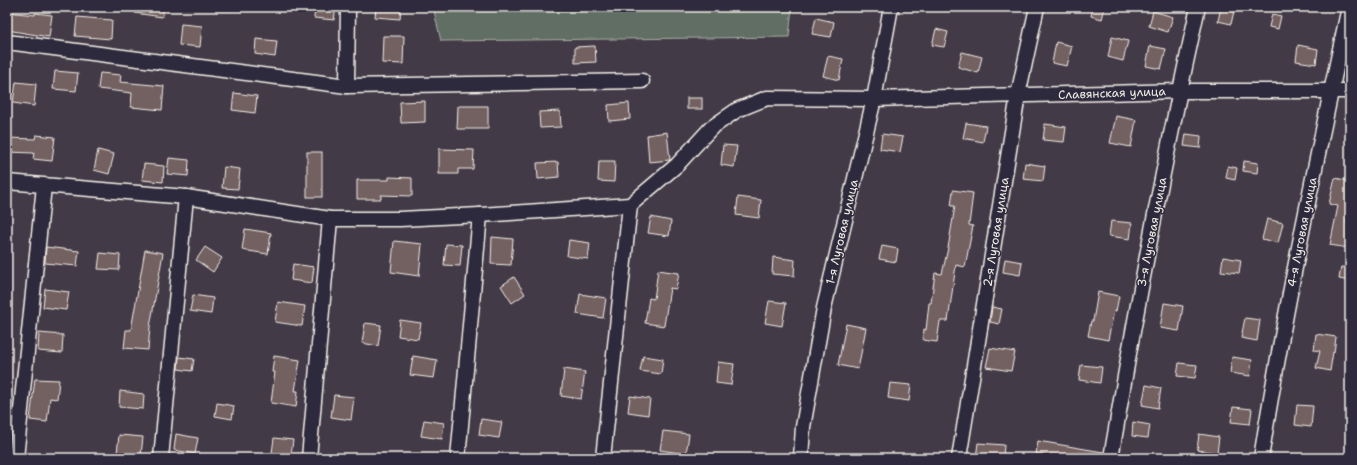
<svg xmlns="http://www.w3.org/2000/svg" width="1357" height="465" viewBox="0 0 1357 465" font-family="'Shantell Sans',sans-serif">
<rect width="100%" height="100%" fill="#433a48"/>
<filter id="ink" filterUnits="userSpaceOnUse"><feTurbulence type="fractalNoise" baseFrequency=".025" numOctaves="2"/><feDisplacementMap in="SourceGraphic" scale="8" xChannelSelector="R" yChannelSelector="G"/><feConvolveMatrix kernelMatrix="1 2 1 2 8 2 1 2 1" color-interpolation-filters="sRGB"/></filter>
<g filter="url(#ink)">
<!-- green -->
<polygon fill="#616e63" stroke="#aab0a6" points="433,7 792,7 789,37 441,41"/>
<!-- building -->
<g fill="#736160" stroke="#f4f1e8">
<polygon points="136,7 164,7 162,17 135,13"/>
<polygon points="315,7 336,7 334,20 314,18"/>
<polygon points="376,7 401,7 400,19 375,17"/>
<polygon points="1093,7 1105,7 1102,19 1091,16"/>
<polygon points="1221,7 1235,7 1231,24 1218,21"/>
<polygon points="1153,11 1173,17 1168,32 1149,26"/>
<polygon points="7,12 35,15 35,13 52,15 49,37 7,30"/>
<polygon points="1272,14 1281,16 1278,29 1269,27"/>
<polygon points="77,17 112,20 111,39 75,36"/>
<polygon points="816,18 834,22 831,37 812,34"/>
<polygon points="181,24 202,26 200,47 179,45"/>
<polygon points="936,29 948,32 944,47 932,45"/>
<polygon points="383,36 404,36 403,64 382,63"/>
<polygon points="1112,37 1128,41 1123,61 1108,57"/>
<polygon points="256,39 277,41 275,57 255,54"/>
<polygon points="1056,42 1072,46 1067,66 1052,63"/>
<polygon points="1298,45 1318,49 1316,64 1296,61"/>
<polygon points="595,46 596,62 575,63 575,47"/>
<polygon points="1150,46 1166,49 1161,69 1146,66"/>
<polygon points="962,52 982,57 978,73 958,67"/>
<polygon points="828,56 843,59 839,80 823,76"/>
<polygon points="55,71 78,73 76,91 53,89"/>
<polygon points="100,73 121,75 120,82 164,86 162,110 131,107 132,93 98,89"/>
<polygon points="16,82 36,84 34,106 13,103"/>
<polygon points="234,93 257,96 255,113 232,110"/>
<rect x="687" y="98" width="15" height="11"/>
<polygon points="425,101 425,122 401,123 400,102"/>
<polygon points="629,103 630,119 609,121 608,105"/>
<polygon points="458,106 488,106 488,129 457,129"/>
<polygon points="560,111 561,127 540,128 539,112"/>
<polygon points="1116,116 1136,120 1131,147 1110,143"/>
<polygon points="966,123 986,126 983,142 963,138"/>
<polygon points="1045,124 1066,127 1064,142 1043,140"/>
<polygon points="667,132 670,160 649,162 647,135"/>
<polygon points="882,134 903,137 900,152 880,149"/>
<polygon points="1186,134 1201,136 1200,148 1184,146"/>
<polygon points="36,135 55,137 52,161 33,159 34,153 7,152 7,138 35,139"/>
<polygon points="723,145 737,146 734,167 721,165"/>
<polygon points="439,149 474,150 473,169 458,169 458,174 439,174"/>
<polygon points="98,150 114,154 109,174 94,170"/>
<rect x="307" y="152" width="15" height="45"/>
<polygon points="169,158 189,160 188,176 167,174"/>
<polygon points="599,161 615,161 614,182 598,181"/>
<polygon points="1244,161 1258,163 1257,173 1243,171"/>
<polygon points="558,162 559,177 538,179 537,163"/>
<polygon points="1025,163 1045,166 1043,181 1023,179"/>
<polygon points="144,164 164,166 163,182 142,180"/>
<polygon points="1228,166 1237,168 1235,180 1226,178"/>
<polygon points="224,167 240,169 238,189 222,188"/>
<polygon points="389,177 412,178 412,196 381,195 381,199 357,199 357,180 389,180"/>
<polygon points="1335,178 1350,181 1350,206 1346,223 1350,224 1350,239 1348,248 1330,245 1338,206 1329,204"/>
<polygon points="953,190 973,193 969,225 973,226 970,241 965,267 956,265 948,321 940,321 937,342 923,340 924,329 926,330 929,303 931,303 935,273 942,274 948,248 955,206 951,206"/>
<polygon points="738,197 761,200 759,218 736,215"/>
<polygon points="651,217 671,221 669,236 648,233"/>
<polygon points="1267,219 1283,223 1278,243 1262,239"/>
<polygon points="1111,221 1132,223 1130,239 1109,236"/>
<polygon points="245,229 271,233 268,254 242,250"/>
<polygon points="492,237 513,239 511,265 491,264"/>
<polygon points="569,240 590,243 588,259 567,256"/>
<polygon points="394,241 422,244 419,276 391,272"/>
<polygon points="446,244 462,245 460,266 444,265"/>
<polygon points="882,246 898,249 896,262 879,259"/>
<polygon points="46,247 79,251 77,266 45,263"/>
<polygon points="205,247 222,258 213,272 196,260"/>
<polygon points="145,250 163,253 150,327 148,350 124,348 126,330 131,330"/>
<polygon points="100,253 120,255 119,270 98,269"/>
<polygon points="773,257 795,260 794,276 772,274"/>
<polygon points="1223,257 1241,260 1239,273 1221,271"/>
<polygon points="1005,259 1022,262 1020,275 1003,272"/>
<polygon points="293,264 314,267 312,283 291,280"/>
<polygon points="1341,267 1350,268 1350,281 1339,279"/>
<polygon points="658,270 679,273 676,289 670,288 664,326 645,323 649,298 654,299"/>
<polygon points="514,277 525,294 512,303 501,286"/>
<polygon points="45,289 69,292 66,310 43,307"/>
<polygon points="1098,292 1119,296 1116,311 1114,311 1108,340 1088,336 1091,321 1093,321"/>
<polygon points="580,294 606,298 603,318 577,314"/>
<polygon points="193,295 213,298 211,314 190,311"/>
<polygon points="769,301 786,303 782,326 765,323"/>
<polygon points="278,302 305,306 302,326 275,322"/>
<polygon points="1164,303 1183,306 1179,331 1160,328"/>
<polygon points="992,307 1002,309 999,324 990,322"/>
<polygon points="1245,318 1260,320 1257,341 1241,338"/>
<polygon points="400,320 421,323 418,339 398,336"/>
<polygon points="365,323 381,325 378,346 362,343"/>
<polygon points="846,324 866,328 858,369 838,365"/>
<polygon points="39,333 63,335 62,353 38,351"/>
<polygon points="1316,334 1336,337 1334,353 1333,352 1330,371 1316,368 1320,351 1314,350"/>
<polygon points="990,348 1015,352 1011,371 986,367"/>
<polygon points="274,356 300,360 295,391 298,391 296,407 271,403 275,372 272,372"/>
<polygon points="413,356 437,360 434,378 410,375"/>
<polygon points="643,356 663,359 661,374 640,371"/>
<polygon points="179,357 194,359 192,371 178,369"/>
<polygon points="1232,357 1252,360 1250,376 1230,373"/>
<polygon points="718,362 734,364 731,385 716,383"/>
<polygon points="1179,363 1197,365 1195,378 1177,376"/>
<polygon points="1081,365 1102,367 1100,383 1079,380"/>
<polygon points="564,369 585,372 581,399 561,396"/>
<polygon points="35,379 59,380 57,399 50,398 47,422 30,420"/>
<polygon points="890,383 911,385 909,401 888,398"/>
<polygon points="1146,385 1161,388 1158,408 1142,405"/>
<polygon points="120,391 144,394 143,409 119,407"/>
<polygon points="334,395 354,397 351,420 331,417"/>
<polygon points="630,396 650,399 648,415 628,412"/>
<polygon points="217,403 234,406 232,419 215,416"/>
<polygon points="1297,405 1313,406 1311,427 1295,425"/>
<polygon points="1233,407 1252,409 1250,424 1231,422"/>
<polygon points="481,419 502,422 499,438 479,435"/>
<polygon points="424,420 444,423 442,439 421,436"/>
<polygon points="1133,422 1150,425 1148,438 1132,436"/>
<polygon points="663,431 689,434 686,454 660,450"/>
<polygon points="176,434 198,438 195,454 174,450"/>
<polygon points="1199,434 1219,437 1217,453 1197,450"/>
<polygon points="119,435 143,437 141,455 117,453"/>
<polygon points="274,438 293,440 291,456 272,453"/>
<polygon points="1038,441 1103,452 1103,458 1073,458 1036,454"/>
<polygon points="978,443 1004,445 1003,458 976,458"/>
</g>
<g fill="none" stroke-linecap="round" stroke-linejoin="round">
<!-- street casing -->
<g stroke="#f4f1e8" stroke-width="17">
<g id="street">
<polyline points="7,42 347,86 642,81"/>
<polyline points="347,86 348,7"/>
<polyline points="7,182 186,197 330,219 400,219 480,215 630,205 677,165 711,128 737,110 767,98 874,99 1180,91 1350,91"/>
<polyline points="16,458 44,186"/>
<polyline points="161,458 186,197"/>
<polyline points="309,458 330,219"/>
<polyline points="458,458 480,215"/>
<polyline points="603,458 630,205"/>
<polyline points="801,458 803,427 824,308 874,99 891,7"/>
<polyline points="959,458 1018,95 1037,7"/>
<path d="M1111 458C1136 307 1165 157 1198 7"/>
<path d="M1261 458C1285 307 1317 157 1349 7"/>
</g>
</g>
<!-- street -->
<use href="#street" stroke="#2f2a3d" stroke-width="14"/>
</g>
</g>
<g text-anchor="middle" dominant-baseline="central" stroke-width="3" stroke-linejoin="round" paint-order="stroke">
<!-- street labels -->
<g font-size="12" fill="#f4f1e8" stroke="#2f2a3d">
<text transform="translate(1112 93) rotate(-2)">Славянская улица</text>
<text transform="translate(842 232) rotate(-77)">1-я Луговая улица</text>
<text transform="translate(996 232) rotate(-81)">2-я Луговая улица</text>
<text transform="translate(1152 232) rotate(-79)">3-я Луговая улица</text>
<text transform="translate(1302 232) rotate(-79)">4-я Луговая улица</text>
</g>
</g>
<!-- margin -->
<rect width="1357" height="465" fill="none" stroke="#2f2a3d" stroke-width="24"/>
<rect x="12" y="12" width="1333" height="441" fill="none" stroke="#f4f1e8" stroke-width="1.5" filter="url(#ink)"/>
</svg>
